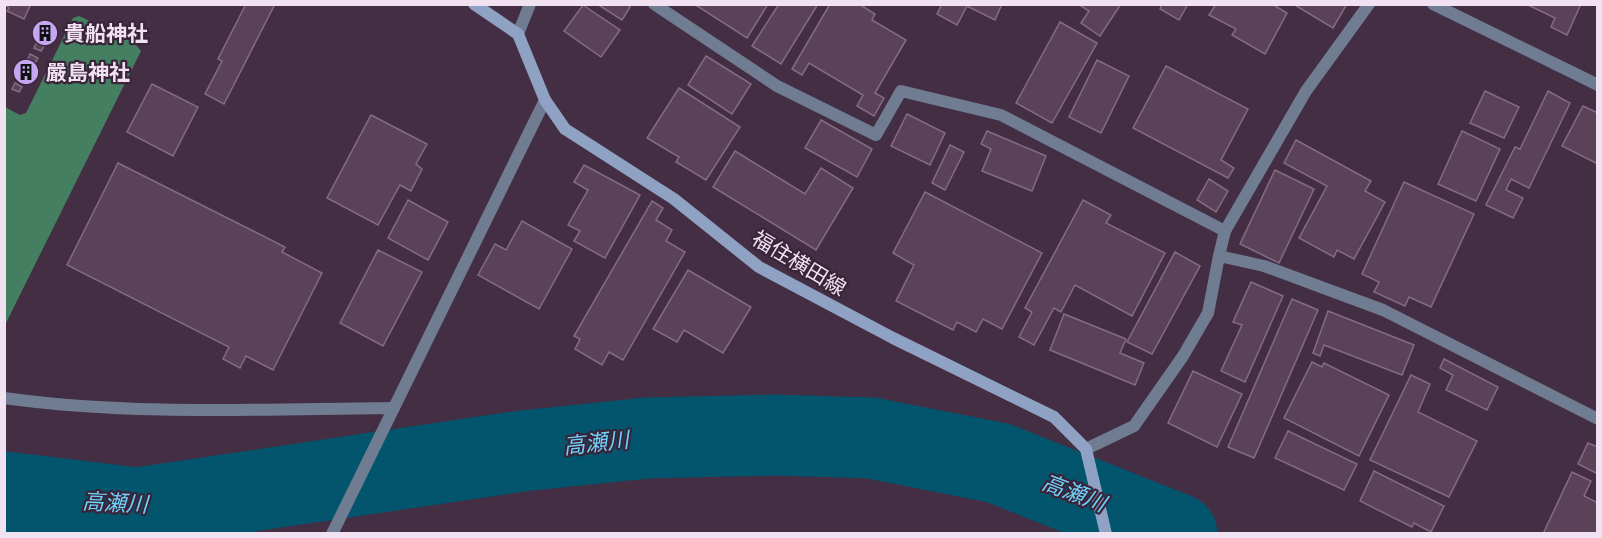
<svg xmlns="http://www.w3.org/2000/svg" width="1602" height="538" viewBox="0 0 1602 538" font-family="Rubik,'Noto Sans JP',sans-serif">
<rect width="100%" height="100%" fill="#442e44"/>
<!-- forest -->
<polygon fill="#437f60" points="79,16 133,41 141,51 5,325 5,107 20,115 26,113 73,18"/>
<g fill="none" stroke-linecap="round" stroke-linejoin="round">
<!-- river -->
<polyline stroke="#03546d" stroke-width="81" points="4,492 137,508 522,451 647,438 775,435 871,438 998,463 1177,534"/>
</g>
<!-- building -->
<g fill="#5b4259" stroke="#856b83" stroke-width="1.5">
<polygon points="4,4 31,4 24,19 7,11 9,8"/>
<polygon points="246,4 275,4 224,104 205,94 222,61 218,59"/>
<polygon points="597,4 627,4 630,7 622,20"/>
<polygon points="694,4 768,4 747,38"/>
<polygon points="779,4 818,4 781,64 752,46"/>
<polygon points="830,4 863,4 862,6 875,14 872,20 906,40 875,93 884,98 874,116 857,106 863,95 809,63 802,75 792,69"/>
<polygon points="942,4 1002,4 995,20 967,6 957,25 937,14"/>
<polygon points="1078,4 1121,4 1100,36 1081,23 1089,11"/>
<polygon points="1162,4 1188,4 1179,20 1160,9"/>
<polygon points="1212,4 1272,4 1287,13 1265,54 1232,35 1236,29 1209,15 1215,6"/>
<polygon points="1293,4 1347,4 1333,28"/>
<polygon points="1526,4 1581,4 1567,35 1551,27 1555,18"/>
<polygon points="583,5 620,30 601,57 564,31"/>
<polygon points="1060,22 1097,43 1052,123 1016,103"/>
<polygon points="42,26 52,31 49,39 38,35"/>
<polygon points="37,42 44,46 41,51 34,48"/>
<polygon points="30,54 38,58 35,63 28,59"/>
<polygon points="706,56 751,84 732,114 688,85"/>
<polygon points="1097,60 1129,76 1101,133 1069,117"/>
<polygon points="23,65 33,70 29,78 19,74"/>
<polygon points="1166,66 1248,109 1221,160 1234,168 1228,178 1133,128"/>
<polygon points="15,83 22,87 19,92 12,89"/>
<polygon points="152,84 198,107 173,156 127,132"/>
<polygon points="679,88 740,127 706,180 676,162 679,157 647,138"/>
<polygon points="1485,91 1519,107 1504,138 1470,123"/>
<polygon points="1548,91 1570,103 1529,188 1511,179 1506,190 1523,198 1513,218 1486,205 1515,147 1520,149"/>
<polygon points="1583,106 1598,113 1598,164 1562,146"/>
<polygon points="907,114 945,133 930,165 891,146"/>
<polygon points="371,115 427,144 416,164 422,169 411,191 400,185 378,225 327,198"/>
<polygon points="821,120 872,149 857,177 805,148"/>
<polygon points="987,131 1046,156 1032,191 982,171 991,149 981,144"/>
<polygon points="1462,131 1500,149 1476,201 1438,184"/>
<polygon points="1296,140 1371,181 1365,191 1385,202 1354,259 1337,250 1334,257 1299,238 1327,186 1284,163"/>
<polygon points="950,145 964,152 945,190 932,183"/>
<polygon points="735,151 805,194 821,168 853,188 816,250 713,187"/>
<polygon points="118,163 285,247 282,252 322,273 273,370 246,356 240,368 223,359 229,347 67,265"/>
<polygon points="584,165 640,195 605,258 574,241 580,231 568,225 588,190 574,182"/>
<polygon points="1275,170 1314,189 1279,263 1240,244"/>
<polygon points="1209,179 1228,191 1216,212 1197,200"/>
<polygon points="1404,182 1474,214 1431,307 1409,297 1405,306 1374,292 1379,282 1362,274"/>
<polygon points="925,192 1042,253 1002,329 983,319 976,332 957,322 953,330 896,301 914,265 893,253"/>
<polygon points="408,200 448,222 428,260 388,238"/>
<polygon points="1083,200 1111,215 1106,223 1165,253 1132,316 1075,285 1061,312 1054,308 1034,345 1019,337 1032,312 1025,308"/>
<polygon points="652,201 663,208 656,220 672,230 666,241 685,252 623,360 609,352 602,365 575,349 580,339 574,336"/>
<polygon points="522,221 572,249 539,309 478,275 495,244 506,250"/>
<polygon points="378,250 422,272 383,346 340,323"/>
<polygon points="1175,252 1200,266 1152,354 1127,342"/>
<polygon points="688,270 751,307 723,353 684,330 677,342 653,329"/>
<polygon points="1251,282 1283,296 1245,382 1221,371 1242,325 1233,322"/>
<polygon points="1292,299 1318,310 1254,458 1228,447"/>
<polygon points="1328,311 1414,345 1402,375 1324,345 1320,356 1313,353"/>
<polygon points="1064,314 1126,339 1120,353 1144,363 1135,385 1050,350"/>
<polygon points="1444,359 1498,387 1487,410 1446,390 1453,375 1440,368"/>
<polygon points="1312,362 1322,367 1324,363 1389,395 1359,456 1284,418"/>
<polygon points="1193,371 1242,394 1217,447 1168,423"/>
<polygon points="1411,375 1430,384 1418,412 1477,441 1449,497 1370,460"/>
<polygon points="1288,431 1357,464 1344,490 1275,458"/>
<polygon points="1588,443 1598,447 1598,474 1578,464"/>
<polygon points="1374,471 1444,506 1431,532 1414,523 1412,527 1360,501"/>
<polygon points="1572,472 1591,481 1584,496 1598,503 1598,534 1543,534"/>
</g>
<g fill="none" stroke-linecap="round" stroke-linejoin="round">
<!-- minor -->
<g stroke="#707c91" stroke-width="12">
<polyline points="654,4 777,86 876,135 901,91 1001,115 1225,231"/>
<polyline points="1433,4 1598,85"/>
<polyline points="518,34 530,4"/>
<polyline points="1219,256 1264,266 1383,310 1598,419"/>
<path d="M4 398C133 416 264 409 394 408"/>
<polyline points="1086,449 1134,426 1183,356 1208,313 1219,256 1225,231 1306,91 1369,4"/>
</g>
<!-- tertiary -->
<polyline stroke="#707c91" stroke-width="12" points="332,534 545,100"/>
<!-- secondary -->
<polyline stroke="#8fa2c4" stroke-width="12" points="474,4 518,34 545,100 565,129 674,199 759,267 893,338 1054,417 1086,449 1106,534"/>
</g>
<!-- icons -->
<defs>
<g id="building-disc" transform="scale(1.35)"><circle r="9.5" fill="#c6a6f0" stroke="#3a2439"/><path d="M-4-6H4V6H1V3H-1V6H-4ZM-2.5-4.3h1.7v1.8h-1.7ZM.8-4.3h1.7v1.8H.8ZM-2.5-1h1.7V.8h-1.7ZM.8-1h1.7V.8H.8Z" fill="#111"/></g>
</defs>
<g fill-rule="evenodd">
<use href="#building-disc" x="45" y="33"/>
<use href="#building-disc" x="26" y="72"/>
</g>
<g text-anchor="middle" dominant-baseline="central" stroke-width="4.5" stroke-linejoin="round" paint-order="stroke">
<!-- poi labels -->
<g font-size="21" font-weight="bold" fill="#f0e2f0" stroke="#3a2439" text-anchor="start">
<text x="64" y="33">貴船神社</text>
<text x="46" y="72">嚴島神社</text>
</g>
<!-- street labels -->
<g font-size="21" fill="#f0e2f0" stroke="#3a2439">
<text transform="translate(799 263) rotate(31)">福住横田線</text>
</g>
<!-- water labels -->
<g font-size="22" font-style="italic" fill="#6ed1fa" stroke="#3a2439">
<text transform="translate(596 443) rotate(-6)">高瀬川</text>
<text transform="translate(1074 493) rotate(21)">高瀬川</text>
<text transform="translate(115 503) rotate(3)">高瀬川</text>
</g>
</g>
<!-- border -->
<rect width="1602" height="538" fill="none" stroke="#f0e2f0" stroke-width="12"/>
</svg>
